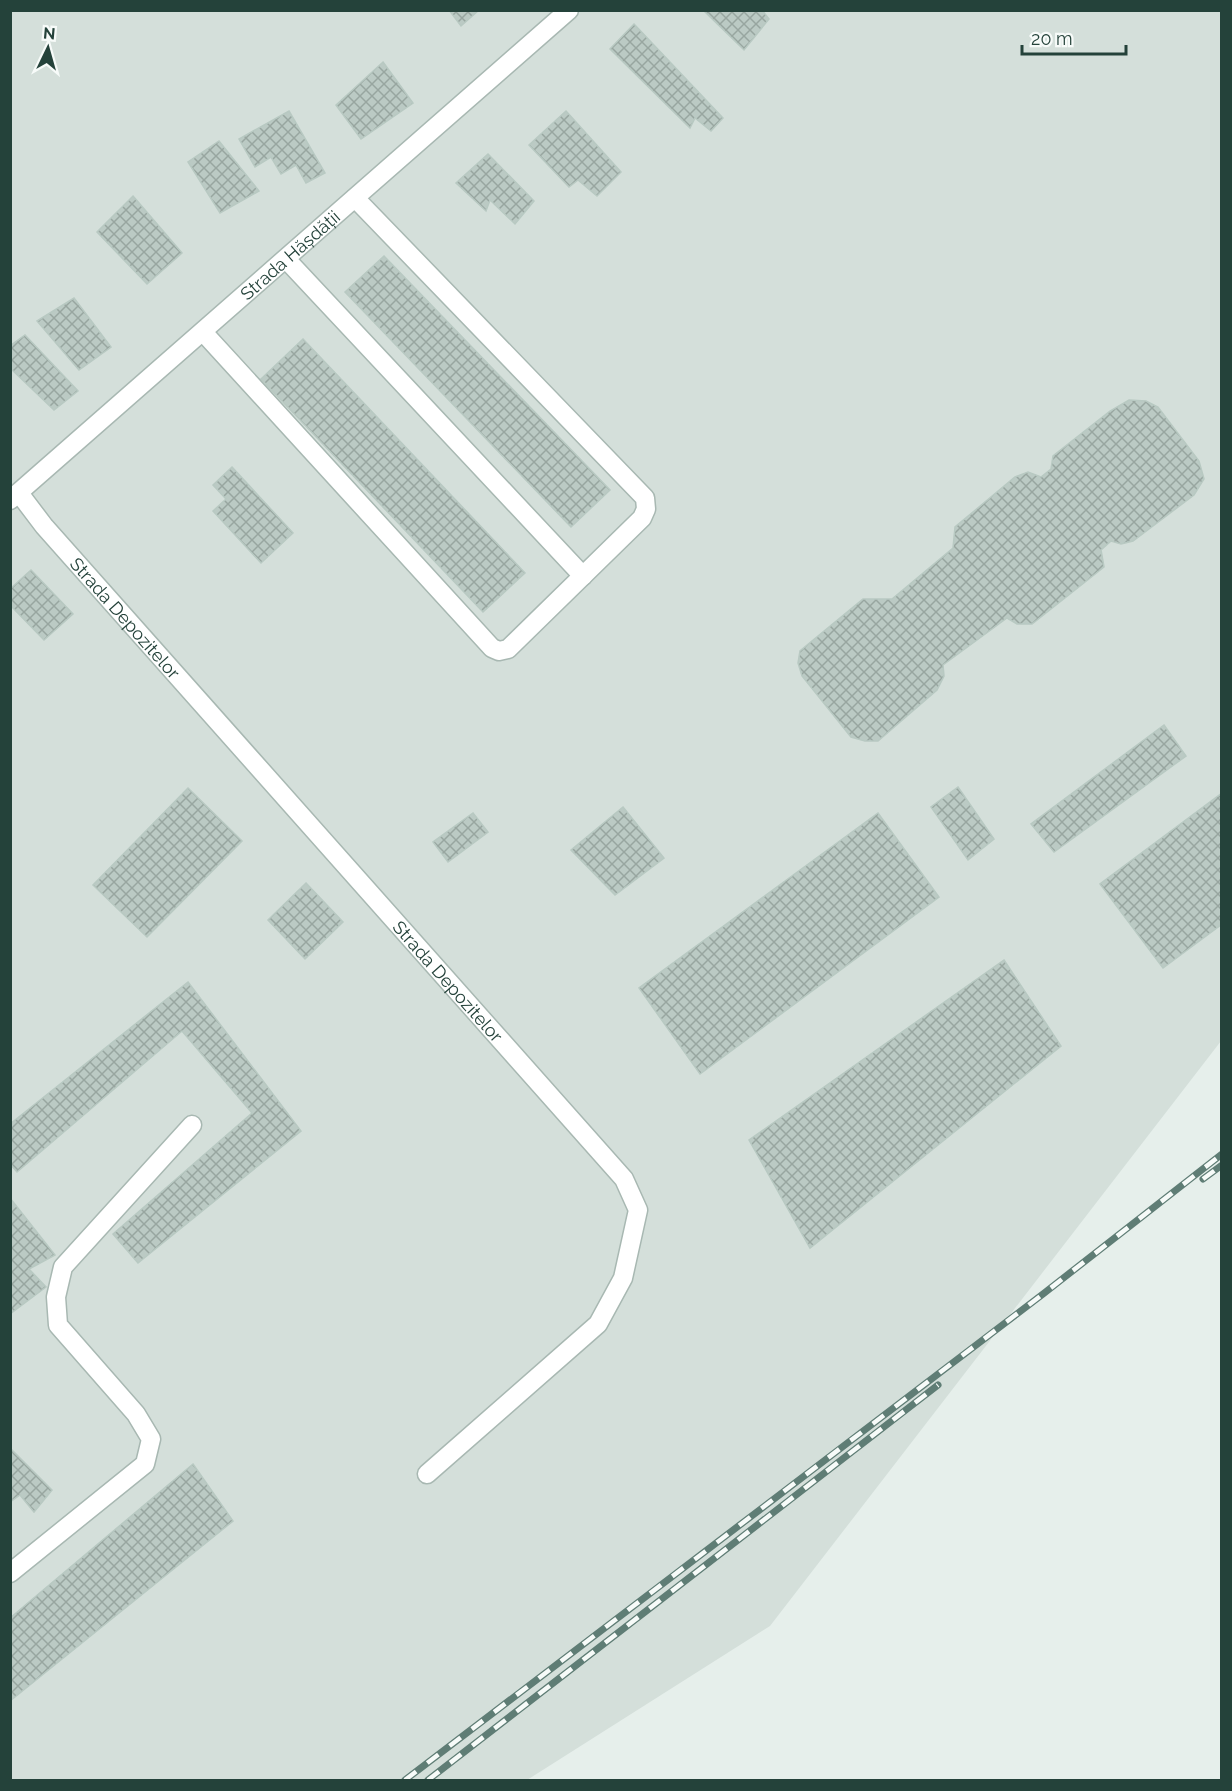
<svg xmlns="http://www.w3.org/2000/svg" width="1232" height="1791" viewBox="0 0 1232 1791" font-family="Raleway,sans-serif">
<defs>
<pattern id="building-cross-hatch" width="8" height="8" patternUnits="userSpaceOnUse" patternTransform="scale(1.5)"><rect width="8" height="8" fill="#bbcac4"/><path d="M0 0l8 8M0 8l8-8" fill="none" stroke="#98a6a0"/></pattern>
</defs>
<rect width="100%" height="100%" fill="#e6efeb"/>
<!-- built -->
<polygon fill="#d4dfda" points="11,11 1221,11 1221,1041 770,1626 527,1780 11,1780"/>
<!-- building -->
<g fill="url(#building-cross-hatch)" stroke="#b8c9c2" stroke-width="1.5">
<polygon points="449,10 479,10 461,26"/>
<polygon points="703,10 762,10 769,19 744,50"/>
<polygon points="634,24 723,118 711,131 695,118 690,128 610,49"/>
<polygon points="383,62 413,103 361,139 336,105"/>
<polygon points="289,111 325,173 306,183 296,165 281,174 271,157 255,167 239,139"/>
<polygon points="566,111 621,172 597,196 578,180 569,187 529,145"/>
<polygon points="219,141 259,191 220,213 188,162"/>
<polygon points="488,154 534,201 515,224 490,200 486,211 456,183"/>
<polygon points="133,196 182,253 147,284 97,232"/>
<polygon points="384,256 610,490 571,527 345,292"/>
<polygon points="74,298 111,347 79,370 37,321"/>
<polygon points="25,335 78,391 54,410 10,368 10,346"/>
<polygon points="303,339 525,573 483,612 261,379"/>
<polygon points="1129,400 1146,401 1158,407 1199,461 1204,479 1194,495 1133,541 1121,544 1111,541 1101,550 1104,567 1032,624 1017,624 1007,618 943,665 944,676 937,690 878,741 865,741 851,737 802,676 798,663 800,651 863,599 892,599 953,548 955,527 1015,477 1028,472 1041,477 1051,469 1053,456 1110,411"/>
<polygon points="232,467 293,533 261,563 213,511 226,499 213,485"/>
<polygon points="31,570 73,614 44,640 10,605 10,589"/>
<polygon points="1164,725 1186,756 1054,852 1031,824"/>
<polygon points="958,787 994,839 968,860 931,807"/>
<polygon points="188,788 242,841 147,937 93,885"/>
<polygon points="1222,793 1222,924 1163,968 1100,884"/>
<polygon points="623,807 664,858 615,895 571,850"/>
<polygon points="473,813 488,832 448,862 433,842"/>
<polygon points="878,813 939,897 700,1074 639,988"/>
<polygon points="306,883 343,922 305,959 268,920"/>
<polygon points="1004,960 1061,1046 810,1248 749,1140"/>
<polygon points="188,982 301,1131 138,1263 113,1234 252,1113 182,1031 17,1172 10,1164 10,1124"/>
<polygon points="10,1198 55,1255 29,1269 46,1287 10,1314"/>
<polygon points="10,1448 52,1490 34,1512 20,1495 10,1502"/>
<polygon points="193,1464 233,1521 10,1701 10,1618"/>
</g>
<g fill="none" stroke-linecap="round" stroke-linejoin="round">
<!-- minor casing -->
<g stroke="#a8b8b2" stroke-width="21">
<g id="minor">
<polyline points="286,259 583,576"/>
<polyline points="203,332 492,648 499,651 508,649 642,518 646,509 645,498 355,198"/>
<path id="s1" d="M19 493 44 526 624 1179 638 1210 623 1278 598 1324 427 1474"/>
<path id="s2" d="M10 500 569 10"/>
<polyline points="10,1573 145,1464 151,1439 136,1414 58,1325 56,1297 63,1267 192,1125"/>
</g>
</g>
<!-- minor -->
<use href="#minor" stroke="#fff" stroke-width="18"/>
<!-- rail casing -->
<g stroke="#5f7d75" stroke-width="7">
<g id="rail">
<polyline points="1203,1179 1222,1165"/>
<polyline points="405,1780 1043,1294 1222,1154"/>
<polyline points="428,1780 938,1385"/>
</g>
</g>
<!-- rail -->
<use href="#rail" stroke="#f7fbf9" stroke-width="4.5" stroke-dasharray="14" stroke-linecap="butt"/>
</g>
<g text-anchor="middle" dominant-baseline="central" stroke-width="5" stroke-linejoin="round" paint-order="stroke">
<!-- street labels -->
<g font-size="18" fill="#24423a" stroke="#f7fbf9">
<text stroke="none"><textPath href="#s2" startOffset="372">Strada Hășdății</textPath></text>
<text stroke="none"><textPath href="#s1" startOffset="164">Strada Depozitelor</textPath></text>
<text stroke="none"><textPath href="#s1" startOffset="650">Strada Depozitelor</textPath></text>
</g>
</g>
<!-- border -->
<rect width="1232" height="1791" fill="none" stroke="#24423a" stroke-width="24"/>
<!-- north arrow -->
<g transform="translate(48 48) rotate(5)" stroke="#f7fbf9" stroke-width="4.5" paint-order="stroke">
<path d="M0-4.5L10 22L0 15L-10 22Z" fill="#24423a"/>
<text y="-9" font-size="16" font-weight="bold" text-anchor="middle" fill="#24423a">N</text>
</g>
<!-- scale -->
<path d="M1022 45v9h104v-9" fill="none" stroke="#24423a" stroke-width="3"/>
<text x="1031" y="45" font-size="18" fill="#24423a" stroke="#f7fbf9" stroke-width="4.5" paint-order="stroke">20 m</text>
</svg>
